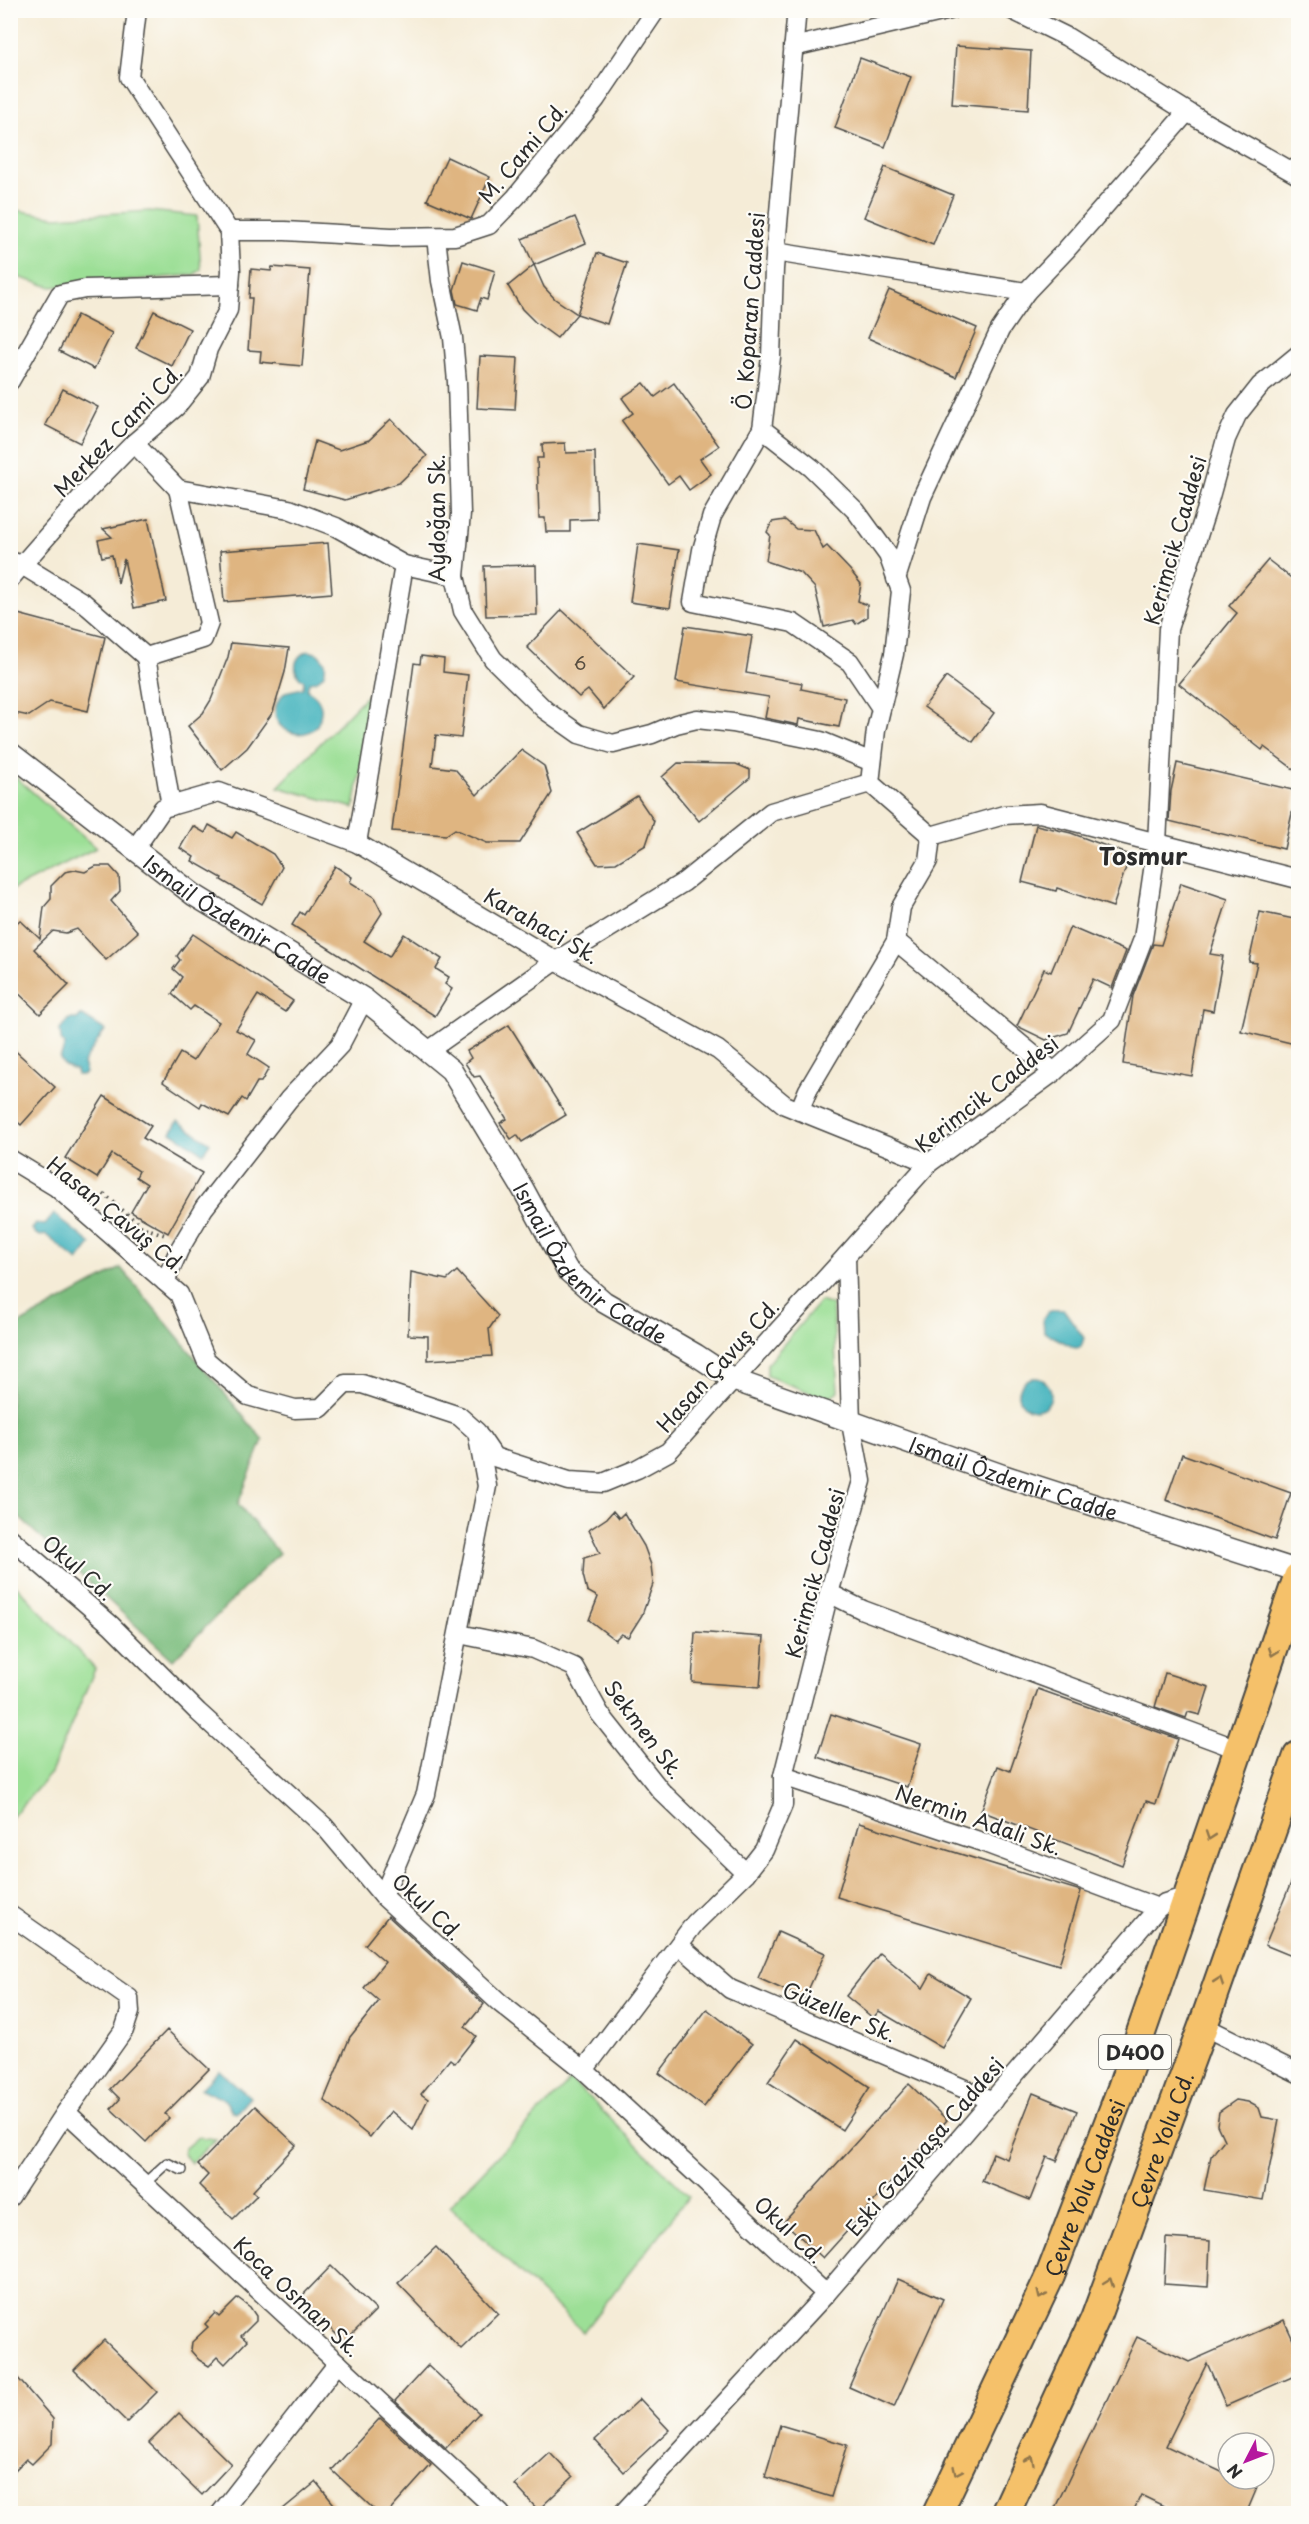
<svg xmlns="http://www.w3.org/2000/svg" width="1309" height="2524" viewBox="0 0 1309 2524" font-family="'Playpen Sans',sans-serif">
<rect width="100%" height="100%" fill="#fdfcf7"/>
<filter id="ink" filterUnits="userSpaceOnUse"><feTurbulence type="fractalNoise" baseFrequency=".0167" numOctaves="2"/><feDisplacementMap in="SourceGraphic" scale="12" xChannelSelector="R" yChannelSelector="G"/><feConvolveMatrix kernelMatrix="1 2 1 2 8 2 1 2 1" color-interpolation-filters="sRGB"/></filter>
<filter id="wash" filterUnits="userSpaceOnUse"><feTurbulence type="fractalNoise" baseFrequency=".008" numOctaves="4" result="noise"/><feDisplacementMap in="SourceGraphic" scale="24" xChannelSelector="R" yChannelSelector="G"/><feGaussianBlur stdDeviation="1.35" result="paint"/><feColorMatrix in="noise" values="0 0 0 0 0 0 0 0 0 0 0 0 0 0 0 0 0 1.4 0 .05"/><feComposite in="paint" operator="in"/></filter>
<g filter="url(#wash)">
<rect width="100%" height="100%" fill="#f5ecd7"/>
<!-- green -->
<g fill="#9cdf96" stroke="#648560" stroke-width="1.5">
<polygon points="10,209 56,217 150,211 197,216 201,270 193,275 51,287 11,275"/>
<polygon points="375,687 354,808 278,787"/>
<polygon points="11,773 96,848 11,890"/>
<polygon points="820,1301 832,1305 838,1391 827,1399 767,1376 767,1364"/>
<polygon points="11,1580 95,1669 51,1773 11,1818"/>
<polygon points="571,2080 689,2196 583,2332 449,2206"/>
<polygon points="198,2137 216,2139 191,2163 183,2153 184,2149"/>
</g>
<!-- forest -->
<polygon fill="#7dbe7f" stroke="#547455" stroke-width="1.5" points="121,1268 263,1440 238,1504 279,1553 173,1660 11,1510 10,1329"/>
<!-- water -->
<g fill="#45b4be" stroke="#387074" stroke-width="1.5">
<path d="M309 651 318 654 325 662C327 674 321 681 309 682L307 690C316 695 322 702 321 712 318 754 250 728 285 692L303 688 304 681C291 672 293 656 309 651Z"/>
<polygon points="81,1015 105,1030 83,1063 86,1073 82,1075 77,1075 76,1070 64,1066 60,1059 65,1045 61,1040 60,1030 69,1019 77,1019"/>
<polygon points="178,1121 210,1143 203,1153 171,1132"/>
<path d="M54 1214 91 1244 78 1261 46 1235C39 1237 36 1235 32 1229L36 1224 45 1225Z"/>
<polygon points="1055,1310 1064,1310 1084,1338 1081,1347 1075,1348 1044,1332 1043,1319 1048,1312"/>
<circle cx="1035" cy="1394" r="16"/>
<polygon points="219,2070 250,2097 236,2113 232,2111 225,2100 201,2089"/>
</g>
<g id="blocks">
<!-- building -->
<g fill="#dfb581">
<polygon points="956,46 1031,51 1028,110 952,104"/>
<polygon points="860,58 911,77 885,147 835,128"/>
<polygon points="447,157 490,177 471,219 427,200"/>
<polygon points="885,167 953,195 933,245 864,217"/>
<polygon points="575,217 586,243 534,265 522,239"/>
<polygon points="597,253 627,263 607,324 577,314"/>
<polygon points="463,261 495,271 487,300 481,298 477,310 457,304 454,290"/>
<polygon points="534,265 544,287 555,299 577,314 557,338 535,322 522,309 508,286"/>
<polygon points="272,267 310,270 302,366 260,362 261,351 248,350 252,298 249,298 251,269 271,271"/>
<polygon points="889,290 977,328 956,377 868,338"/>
<polygon points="154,311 190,329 172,366 136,348"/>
<polygon points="77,315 112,333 94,369 59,351"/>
<polygon points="480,356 518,358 515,410 477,408"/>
<polygon points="644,383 655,397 674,383 719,446 700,459 711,474 689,490 679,476 668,484 622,421 633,413 622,398"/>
<polygon points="63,389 98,407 80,443 45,425"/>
<polygon points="391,419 427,456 399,483 345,500 303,489 315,441 339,450 369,440"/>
<polygon points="565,443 566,453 595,452 597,519 570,520 570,532 546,532 545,518 539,518 537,458 543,458 542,444"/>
<polygon points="148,519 166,601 134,608 124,559 118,583 112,555 102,557 98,540 112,537 103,529"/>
<polygon points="785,520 796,529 814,530 823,549 827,546 850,570 861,584 858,601 867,605 867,617 856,624 853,620 824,627 815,588 801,573 766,561 770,535 767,532 772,522"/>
<polygon points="328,543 332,593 224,602 220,551"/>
<polygon points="638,544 679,550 670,608 630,602"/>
<polygon points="1268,560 1299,584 1299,773 1264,747 1262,750 1179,684 1237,613 1229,606"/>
<polygon points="536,565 537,615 486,616 484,566"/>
<polygon points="562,610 634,677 604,709 588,690 579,697 527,647"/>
<polygon points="18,614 105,637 88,711 50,702 29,716 10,712 10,645"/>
<polygon points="685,626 752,636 746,673 802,683 801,689 845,698 839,727 799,719 798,725 765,718 769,697 676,682"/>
<polygon points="231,643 289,648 285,672 273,712 247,748 222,770 188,726 203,713 211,700 228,657"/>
<polygon points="421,656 444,659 443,672 468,675 461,738 436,735 432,766 455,769 477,795 521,750 544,766 552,793 520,843 487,843 455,829 446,835 392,831 414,663 420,664"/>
<polygon points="946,677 994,713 973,742 924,707"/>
<polygon points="678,763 736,764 750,770 750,778 699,821 662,777"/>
<polygon points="1177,763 1297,791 1284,849 1169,821 1171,791"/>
<polygon points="637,796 654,821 646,845 616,863 597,864 577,833"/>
<polygon points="209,825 232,838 236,832 273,854 282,867 262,904 221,880 222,878 192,861 194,857 180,848 193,826 205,833"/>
<polygon points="1036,825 1071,833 1130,855 1113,907 1057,888 1056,891 1022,882"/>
<polygon points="96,866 110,866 119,876 120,891 111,901 138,932 106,960 77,929 66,933 53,931 34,949 69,985 40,1014 10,985 10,929 20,920 40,939 44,907 51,899 51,886 65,872 75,870 85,872"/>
<polygon points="335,866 352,877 350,882 374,897 382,913 364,941 389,957 404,934 442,959 436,969 449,977 445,984 452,989 435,1016 292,925 300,912 304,915"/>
<polygon points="1181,883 1228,899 1210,954 1223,956 1213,1011 1203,1009 1192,1076 1123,1064 1133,996 1153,944 1161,945"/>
<polygon points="1260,912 1299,920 1299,1045 1241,1031 1257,963 1249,962"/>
<polygon points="1070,927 1126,951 1112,988 1093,979 1068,1033 1046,1040 1017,1026 1044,969 1051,972"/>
<polygon points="193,934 293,1001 285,1012 258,995 236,1030 256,1040 248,1054 269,1068 261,1082 257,1082 246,1101 242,1098 229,1117 202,1103 200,1107 163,1082 180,1053 193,1061 219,1022 194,1006 190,1010 172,994 182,977 173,969 180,960 177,956"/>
<polygon points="509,1025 566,1115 522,1142 517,1135 511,1139 500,1123 507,1119 480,1076 474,1077 465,1063 471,1058 467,1051"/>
<polygon points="10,1046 55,1087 21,1125 10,1115"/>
<polygon points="104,1096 151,1126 143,1138 202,1173 168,1233 131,1212 147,1184 136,1177 139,1171 112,1154 97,1178 65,1158"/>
<polygon points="457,1271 498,1316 489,1329 492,1356 428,1360 428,1336 408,1335 411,1272 447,1280"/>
<polygon points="1182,1454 1291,1493 1275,1540 1166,1500"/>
<polygon points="613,1511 619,1518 624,1513 644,1546 651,1565 653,1584 642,1615 628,1637 621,1634 615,1640 589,1620 598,1597 587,1591 583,1575 584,1558 600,1553 589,1530 607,1518"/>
<polygon points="695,1632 764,1637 760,1687 692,1682"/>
<polygon points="1165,1673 1209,1687 1200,1715 1188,1712 1186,1718 1155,1707"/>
<polygon points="1038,1689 1178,1739 1156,1804 1146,1801 1122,1865 981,1811 998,1766 1010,1771"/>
<polygon points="831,1714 921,1744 907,1787 817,1757"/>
<polygon points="859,1823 1081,1891 1059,1965 837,1897"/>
<polygon points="1298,1866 1299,1866 1299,1959 1265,1945"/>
<polygon points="388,1916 484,2004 465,2027 476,2036 455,2063 450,2059 421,2094 428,2099 413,2130 391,2111 370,2137 324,2100 350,2037 379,2001 364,1988 385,1962 365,1945"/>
<polygon points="778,1932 825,1953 804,1999 758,1978"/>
<polygon points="880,1953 923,1988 931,1974 971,1998 942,2048 879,2011 873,2018 846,1996"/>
<polygon points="707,2009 752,2044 704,2107 659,2073"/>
<polygon points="167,2030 209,2069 165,2114 169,2118 146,2142 111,2109 120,2099 110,2089"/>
<polygon points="797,2039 870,2087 842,2130 768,2082"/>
<polygon points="909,2084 947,2120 823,2258 784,2222"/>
<polygon points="1033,2093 1077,2111 1057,2161 1047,2157 1030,2200 982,2181 993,2153 1007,2159"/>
<polygon points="1236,2100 1248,2102 1259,2108 1262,2117 1279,2120 1263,2200 1204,2190 1211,2156 1224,2140 1217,2125 1219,2112"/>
<polygon points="255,2106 296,2145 253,2191 257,2195 233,2219 199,2185 208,2175 198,2165"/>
<polygon points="1166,2238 1210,2241 1208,2287 1164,2284"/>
<polygon points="436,2247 498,2313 461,2349 398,2283"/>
<polygon points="331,2266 376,2310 344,2342 300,2298"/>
<polygon points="898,2279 943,2299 894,2407 849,2387"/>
<polygon points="238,2298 250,2307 256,2316 256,2321 241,2336 247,2341 225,2364 218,2357 209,2366 199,2360 191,2351 192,2342 208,2327 205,2324 215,2313 219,2317"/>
<polygon points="1284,2320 1299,2353 1299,2374 1226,2406 1207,2363 1166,2446 1228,2475 1228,2479 1237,2479 1257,2488 1246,2514 1180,2514 1141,2495 1132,2514 1052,2514 1137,2337 1189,2362"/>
<polygon points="104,2340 157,2392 127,2422 74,2370"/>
<polygon points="428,2365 479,2413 446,2448 395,2401"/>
<polygon points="10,2369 53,2419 52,2444 32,2464 26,2459 10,2475"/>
<polygon points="640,2399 669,2430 624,2472 595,2440"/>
<polygon points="179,2413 231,2464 202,2495 149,2443"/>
<polygon points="380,2418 431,2465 387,2514 379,2514 332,2470"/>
<polygon points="780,2425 847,2445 831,2497 765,2477"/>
<polygon points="550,2453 573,2477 538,2510 515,2485"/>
<polygon points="316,2482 342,2514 277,2514"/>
</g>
</g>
</g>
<g filter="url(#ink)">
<use href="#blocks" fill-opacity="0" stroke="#494845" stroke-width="1.5"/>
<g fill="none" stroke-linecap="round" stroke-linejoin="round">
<!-- service casing -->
<g stroke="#494845" stroke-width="12">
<polyline id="service" points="144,2184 167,2163 182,2170"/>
</g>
<!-- minor casing -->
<g stroke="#494845" stroke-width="21">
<g id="minor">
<polyline points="794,10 796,19 774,269 771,357 762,429 812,468 856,511 888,555 901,591 894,654 876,730 870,783 931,836 1004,815 1040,813 1298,879"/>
<polyline points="1012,10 1067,37 1199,119 1298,175"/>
<polyline points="793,47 950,10"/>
<polyline points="229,231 285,231 391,237 455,236 489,225 516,197 596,99 656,10"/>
<polyline points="436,237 441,281 453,338 457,382 461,514 455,576 463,611 493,659 545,710 579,734 613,744 652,734 676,724 697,719 733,723 821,741 872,762"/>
<polyline points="775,252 1026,292"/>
<polyline points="10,381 60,294 85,289 230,285"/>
<polyline points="762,429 712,516 702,550 693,602 793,623 850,662 881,708"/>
<polyline points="134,443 178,489"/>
<polyline points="10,561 22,565 86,492 134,443 176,407 200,377 208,349 228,310 231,271 229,231 129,77 137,10"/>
<polyline points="404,565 455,576"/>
<polyline points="10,579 22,565 84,603 146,657"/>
<polyline points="896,579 922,497 1000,330 1026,292 1066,250 1187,112"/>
<polyline points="171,806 146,657 203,639 209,623 178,489 289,509 336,527 404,565 357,843"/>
<polyline points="134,850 163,808 219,792 357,843 556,961 718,1050 785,1105 929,1163"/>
<polyline points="896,941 1054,1072"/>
<polyline points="428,1051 556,961 684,882 771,812 870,783"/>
<polyline points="799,1111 808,1090 896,941 901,907 928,861 931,836"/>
<polyline points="10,1159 56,1187 179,1294 206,1360 248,1396 295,1409 321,1408 345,1384 362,1384 459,1416 477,1432 487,1486 426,1794 383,1896"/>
<polyline points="165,1282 179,1250 204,1208 289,1099 340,1045 364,999"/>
<polyline points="481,1438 494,1457 569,1481 603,1483 637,1469 668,1452 846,1256"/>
<polyline points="10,1538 111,1625 198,1712 324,1826 383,1896 500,2003 584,2070 826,2294"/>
<polyline points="829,1593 863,1610 1240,1750"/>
<polyline points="459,1634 533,1649 574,1667 600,1714 661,1791 746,1873"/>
<polyline points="783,1776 982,1842 1158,1908"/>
<polyline points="10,1915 129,1998 130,2012 124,2030 66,2112 10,2197"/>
<polyline points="679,1945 730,1989 993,2101"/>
<polyline points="1203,2026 1298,2073"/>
<polyline points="584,2070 695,1923 746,1873 764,1850 783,1805 783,1776 829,1593 862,1481 851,1423 846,1256 929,1163 1054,1072 1112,1020 1143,939 1157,843 1168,629 1206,511 1226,439 1237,415 1260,386 1298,355"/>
<polyline points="66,2112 501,2514"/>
<polyline points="220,2514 338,2363"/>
<polyline points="622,2514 826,2294 1158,1908 1165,1903 1190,1895"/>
</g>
</g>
<!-- tertiary casing -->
<g stroke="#494845" stroke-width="24">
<g id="tertiary">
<path id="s1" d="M10 753 194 895 364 999 451 1070 523 1189 567 1270 604 1302 696 1355 734 1380 1004 1476 1298 1571"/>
</g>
</g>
<!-- trunk casing -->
<g stroke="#494845" stroke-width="32">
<g id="trunk">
<path id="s2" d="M937 2514 1050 2276 1122 2088 1298 1577"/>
<path id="s3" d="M1005 2514 1095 2319 1203 2026 1298 1756"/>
</g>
</g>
<!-- path -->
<polyline stroke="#494845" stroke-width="4" stroke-dasharray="1.5 4.5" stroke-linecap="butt" points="104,1194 142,1227 168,1236"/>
<!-- service -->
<use href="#service" stroke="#fff" stroke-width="9"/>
<!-- minor -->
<use href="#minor" stroke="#fff" stroke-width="18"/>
<!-- tertiary -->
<use href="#tertiary" stroke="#fff" stroke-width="21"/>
<!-- trunk -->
<use href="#trunk" stroke="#f5c16b" stroke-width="28"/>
</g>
<!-- one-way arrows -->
<defs><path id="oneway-chevron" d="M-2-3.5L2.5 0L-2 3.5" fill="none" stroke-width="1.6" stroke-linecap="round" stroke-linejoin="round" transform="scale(1.5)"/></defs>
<g stroke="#90764b">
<use href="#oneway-chevron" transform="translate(1273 1652) rotate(109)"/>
<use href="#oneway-chevron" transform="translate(1210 1836) rotate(109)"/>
<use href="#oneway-chevron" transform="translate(1219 1981) rotate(-71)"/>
<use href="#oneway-chevron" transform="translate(1109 2282) rotate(-70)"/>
<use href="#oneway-chevron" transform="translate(1041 2295) rotate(115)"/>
<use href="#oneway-chevron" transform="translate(1030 2460) rotate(-65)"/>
<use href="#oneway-chevron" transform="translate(957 2471) rotate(115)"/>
</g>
</g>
<g text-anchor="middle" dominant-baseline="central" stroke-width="4.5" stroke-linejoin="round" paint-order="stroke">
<!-- number labels -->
<g font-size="18" fill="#584e40">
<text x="580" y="662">6</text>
</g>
<!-- shield labels -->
<rect fill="#fdfcf7" stroke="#6a6a68" stroke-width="1.5" x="1099" y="2035" width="72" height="34" rx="4.5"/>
<g font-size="20" font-weight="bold" fill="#2b2b2b">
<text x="1135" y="2052">D400</text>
</g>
<!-- street labels -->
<g font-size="21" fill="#2b2b2b" stroke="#fdfcf7">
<text transform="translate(522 152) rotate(-50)">M. Cami Cd.</text>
<text transform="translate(749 311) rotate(-86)">Ö. Koparan Caddesi</text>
<text transform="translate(117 430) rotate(-46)">Merkez Cami Cd.</text>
<text transform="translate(436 518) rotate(-90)">Aydoğan Sk.</text>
<text transform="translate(1174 540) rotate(-74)">Kerimcik Caddesi</text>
<text stroke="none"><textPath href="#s1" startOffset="282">Ismail Ôzdemir Cadde</textPath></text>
<text transform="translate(542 925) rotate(30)">Karahaci Sk.</text>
<text transform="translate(986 1093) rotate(-38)">Kerimcik Caddesi</text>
<text transform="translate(117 1214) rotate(39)">Hasan Çavuş Cd.</text>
<text stroke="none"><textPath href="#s1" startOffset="786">Ismail Ôzdemir Cadde</textPath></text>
<text transform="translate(717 1365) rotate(-48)">Hasan Çavuş Cd.</text>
<text stroke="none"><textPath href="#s1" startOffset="1272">Ismail Ôzdemir Cadde</textPath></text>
<text transform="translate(79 1567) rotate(41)">Okul Cd.</text>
<text transform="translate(814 1573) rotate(-75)">Kerimcik Caddesi</text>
<text transform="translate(645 1729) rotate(53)">Sekmen Sk.</text>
<text transform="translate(979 1819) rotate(19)">Nermin Adali Sk.</text>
<text transform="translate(428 1906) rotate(43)">Okul Cd.</text>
<text transform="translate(840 2011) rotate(23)">Güzeller Sk.</text>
<text stroke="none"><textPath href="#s3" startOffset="406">Çevre Yolu Cd.</textPath></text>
<text transform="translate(924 2146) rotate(-49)">Eski Gazipaşa Caddesi</text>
<text stroke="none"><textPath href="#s2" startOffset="358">Çevre Yolu Caddesi</textPath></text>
<text transform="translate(790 2229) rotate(43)">Okul Cd.</text>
<text transform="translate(298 2296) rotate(43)">Koca Osman Sk.</text>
</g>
<!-- quarter labels -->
<g font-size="24" font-weight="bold" fill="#2b2b2b" stroke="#fdfcf7">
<text x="1143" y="855">Tosmur</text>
</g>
</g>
<!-- margin -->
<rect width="1309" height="2524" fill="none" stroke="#fdfcf7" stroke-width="36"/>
<!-- north arrow -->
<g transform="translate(1246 2461) rotate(228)"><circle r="28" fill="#fdfcf7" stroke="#a9a8a5" stroke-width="1.5"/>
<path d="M0-4.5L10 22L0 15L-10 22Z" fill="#b5179e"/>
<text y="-9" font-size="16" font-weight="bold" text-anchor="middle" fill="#2b2b2b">N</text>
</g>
</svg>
